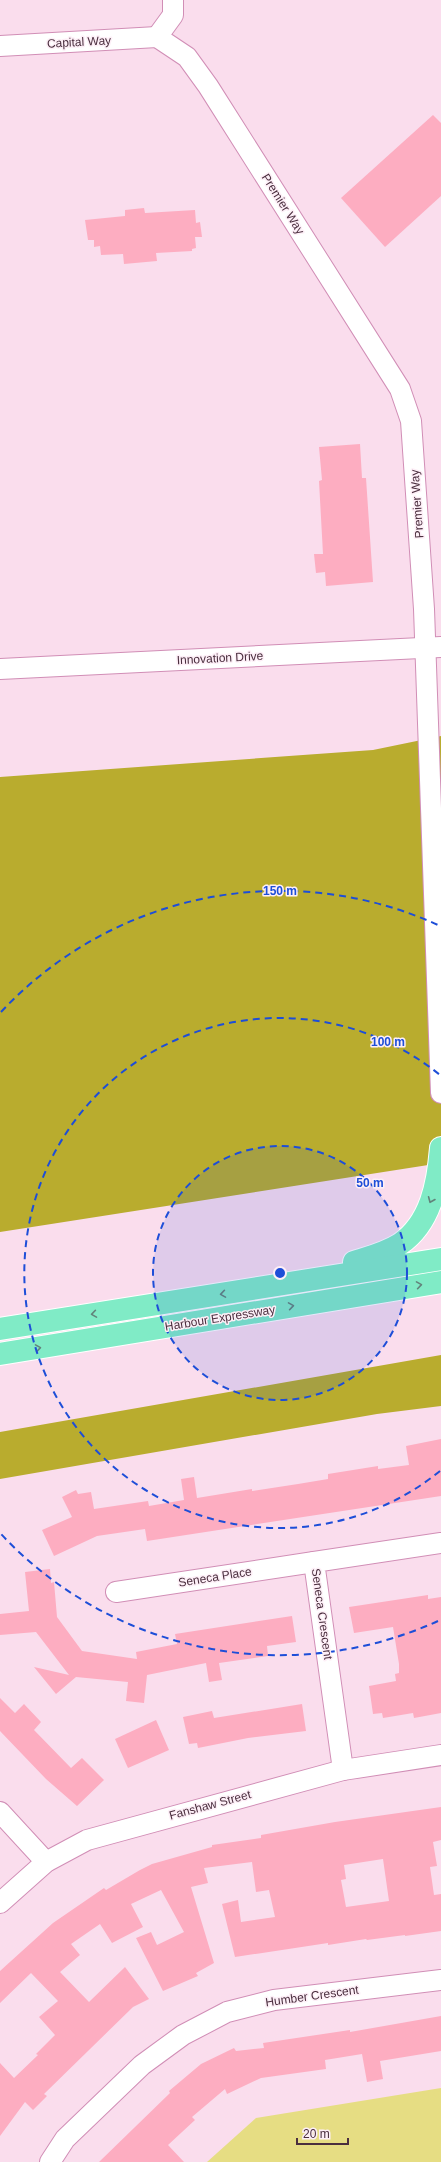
<svg xmlns="http://www.w3.org/2000/svg" width="441" height="2162" viewBox="0 0 441 2162" font-family="Arial,sans-serif">
<rect width="100%" height="100%" fill="#fadded"/>
<!-- green -->
<polygon fill="#e6dd83" points="441,2088 441,2162 207,2162 256,2118"/>
<!-- forest -->
<g fill="#b9ac2e">
<polygon points="441,736 441,1163 0,1232 0,777 373,750"/>
<polygon points="441,1355 441,1406 377,1414 0,1479 0,1432"/>
</g>
<!-- building -->
<g fill="#fdadc1" fill-rule="evenodd">
<polygon points="433,115 441,123 441,196 385,247 341,198"/>
<polygon points="144,208 145,213 195,210 196,223 200,222 202,237 195,237 196,248 192,249 192,251 156,253 157,261 124,264 123,254 101,255 100,246 94,247 94,240 88,240 85,220 125,216 125,210"/>
<polygon points="360,444 362,478 366,478 373,582 326,586 325,572 316,573 314,554 323,554 319,481 322,480 319,447"/>
<polygon points="441,1439 441,1496 147,1541 145,1529 97,1536 54,1556 42,1530 72,1517 62,1497 76,1490 78,1494 91,1492 94,1509 148,1501 149,1506 184,1500 181,1479 194,1477 197,1498 252,1489 252,1491 298,1484 328,1479 328,1474 378,1466 378,1469 409,1465 406,1446"/>
<polygon points="50,1569 51,1583 54,1582 57,1617 82,1651 137,1659 136,1652 177,1644 175,1634 292,1616 296,1642 267,1646 268,1656 219,1663 222,1680 209,1682 206,1663 147,1675 144,1703 126,1701 128,1682 76,1677 56,1694 34,1667 69,1675 36,1632 0,1635 0,1614 29,1611 25,1572"/>
<polygon points="428,1595 428,1599 441,1597 441,1713 414,1718 413,1713 383,1718 382,1713 373,1714 369,1686 396,1681 395,1674 399,1673 399,1664 393,1627 354,1633 349,1607"/>
<polygon points="0,1698 15,1713 24,1704 41,1722 34,1730 71,1768 82,1758 104,1780 77,1806 46,1779 0,1731"/>
<polygon points="302,1704 306,1731 248,1738 198,1748 197,1743 189,1744 183,1717 212,1711 214,1718"/>
<polygon points="156,1720 169,1750 128,1768 115,1739"/>
<path d="M441 1807V1840L433 1842 437 1866 430 1867 434 1895 441 1894V1931L405 1936V1935L367 1940 366 1939 328 1945V1943L235 1957 222 1904 238 1900 241 1922 275 1917 269 1890 256 1892 252 1862 204 1868 208 1883 191 1887 214 1963 196 1973 198 1976 163 1991 136 1938 151 1932 157 1945 184 1932 161 1890 131 1904 143 1927 112 1943 100 1924 71 1944 80 1955 60 1972 89 2002 125 1967 149 1999 133 2007 44 2094 47 2096 33 2110 25 2102 0 2136V2063L14 2078 38 2055 36 2054 55 2035 39 2017 58 2001 31 1973 0 2003V1971L53 1923 104 1888 106 1890 140 1870 152 1864 212 1847V1845L261 1838V1835L335 1822ZM383 1859 389 1901 346 1907 341 1880 346 1879 344 1865Z"/>
<polygon points="441,2016 441,2051 380,2061 383,2079 367,2082 362,2054 325,2060 326,2069 261,2078 227,2094 225,2089 192,2117 195,2120 168,2145 184,2162 99,2162 170,2093 169,2091 201,2064 234,2048 236,2051 264,2048 263,2043 350,2030 350,2032"/>
</g>
<g fill="none" stroke-linecap="round" stroke-linejoin="round">
<!-- street casing -->
<g stroke="#d18eb6" stroke-width="22">
<g id="street">
<polyline points="173,0 173,15 157,37 187,57 208,86 400,389 411,421 424,609 441,1093"/>
<polyline points="0,46 157,37"/>
<polyline points="0,669 441,647"/>
<polyline points="116,1592 314,1562"/>
<polyline points="343,1770 314,1562 441,1543"/>
<polyline points="0,1812 46,1862"/>
<polyline points="0,1903 46,1862 87,1840 343,1770 441,1755"/>
<polyline points="50,2162 65,2139 142,2065 183,2035 227,2012 274,2000 441,1980"/>
</g>
</g>
<!-- primary casing -->
<g stroke="#fff" stroke-width="24">
<g id="primary">
<path d="M354 1262C370 1257 386 1253 400 1244 431 1223 438 1183 441 1148"/>
<polyline points="0,1329 441,1259"/>
<polyline points="0,1354 441,1282"/>
</g>
</g>
<!-- street -->
<use href="#street" stroke="#fff" stroke-width="20"/>
<!-- primary -->
<use href="#primary" stroke="#80ebc6" stroke-width="22"/>
</g>
<!-- one-way arrows -->
<defs><path id="oneway-chevron" d="M-2-3.5L2.5 0L-2 3.5" fill="none" stroke-width="1.6" stroke-linecap="round" stroke-linejoin="round"/></defs>
<g stroke="#62837b">
<use href="#oneway-chevron" transform="translate(431 1200) rotate(113)"/>
<use href="#oneway-chevron" transform="translate(419 1285) rotate(-9)"/>
<use href="#oneway-chevron" transform="translate(223 1294) rotate(171)"/>
<use href="#oneway-chevron" transform="translate(291 1306) rotate(-9)"/>
<use href="#oneway-chevron" transform="translate(94 1314) rotate(171)"/>
<use href="#oneway-chevron" transform="translate(38 1348) rotate(-9)"/>
</g>
<!-- distance rings -->
<circle cx="280" cy="1273" r="127" fill="#1d4ed8" fill-opacity=".12"/>
<g fill="none" stroke="#1d4ed8" stroke-width="2" stroke-dasharray="7 5">
<circle cx="280" cy="1273" r="127"/>
<path d="M440 1471A255 255 0 1 1 440 1075"/>
<path d="M438 1621A382 382 0 0 1 1 1534M1 1012A382 382 0 0 1 438 925"/>
</g>
<g text-anchor="middle" dominant-baseline="central" stroke-width="3" stroke-linejoin="round" paint-order="stroke">
<!-- street labels -->
<g font-size="12" fill="#4a2e3e" stroke="#fdeff7">
<text transform="translate(79 42) rotate(-3)">Capital Way</text>
<text transform="translate(283 204) rotate(58)">Premier Way</text>
<text transform="translate(417 504) rotate(-94)">Premier Way</text>
<text transform="translate(220 658) rotate(-3)">Innovation Drive</text>
<text transform="translate(220 1318) rotate(-9)">Harbour Expressway</text>
<text transform="translate(215 1577) rotate(-9)">Seneca Place</text>
<text transform="translate(322 1614) rotate(82)">Seneca Crescent</text>
<text transform="translate(210 1805) rotate(-15)">Fanshaw Street</text>
<text transform="translate(312 1996) rotate(-8)">Humber Crescent</text>
</g>
</g>
<circle cx="280" cy="1273" r="6" fill="#1d4ed8" stroke="#fdeff7" stroke-width="2"/>
<g font-size="12" text-anchor="middle" font-weight="bold" fill="#1d4ed8" stroke="#fdeff7" stroke-width="3" stroke-linejoin="round" paint-order="stroke">
<text x="280" y="895">150 m</text>
<text x="388" y="1046">100 m</text>
<text x="370" y="1187">50 m</text>
</g>
<!-- scale -->
<path d="M297 2138v6h51v-6" fill="none" stroke="#4a2e3e" stroke-width="2"/>
<text x="303" y="2138" font-size="12" fill="#4a2e3e" stroke="#fdeff7" stroke-width="3" paint-order="stroke">20 m</text>
</svg>
